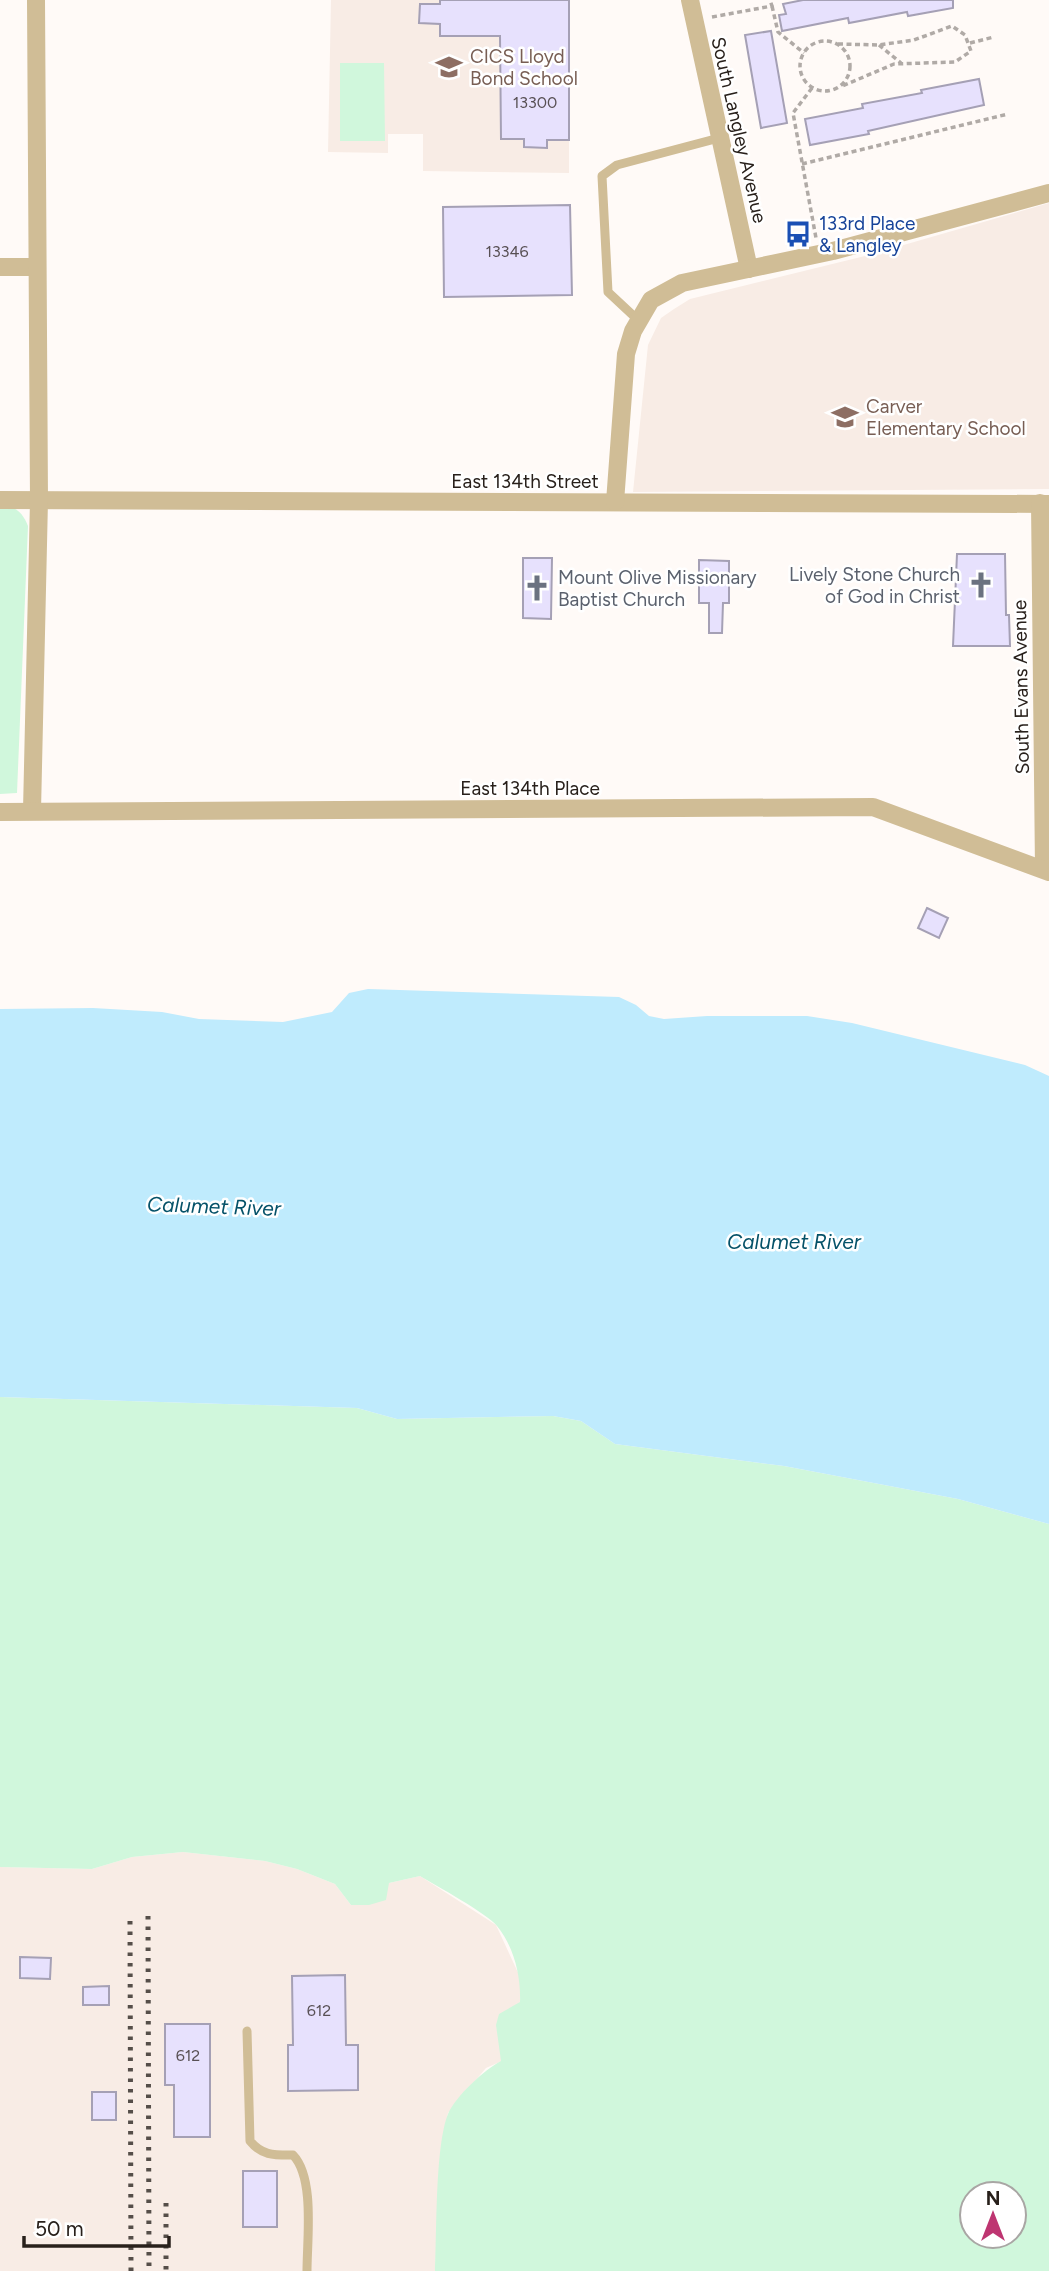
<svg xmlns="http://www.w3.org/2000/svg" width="1049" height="2271" viewBox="0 0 1049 2271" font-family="Figtree,sans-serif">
<rect width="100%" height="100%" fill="#fffaf7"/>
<!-- built -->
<g fill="#f8ece5">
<polygon points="331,0 569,0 569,173 423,171 423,134 388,134 388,153 328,152"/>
<polygon points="1049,203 1049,489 633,492 648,345 661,318 674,309 690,299 869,255"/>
<polygon points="183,1852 265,1861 297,1869 335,1884 351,1905 389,1883 420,1876 496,1925 521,1979 520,2002 502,2061 486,2068 448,2113 442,2150 435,2271 0,2271 0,1867 92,1869 132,1857"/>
</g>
<!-- green -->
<g fill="#d0f7dc" fill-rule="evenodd">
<polygon points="340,63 384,63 385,141 340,141"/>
<path d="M0 504C15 507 22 511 28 526L17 793 0 794Z"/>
<path d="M0 1397 357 1408 397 1419 553 1416 581 1421 615 1444 784 1466 958 1499 1049 1524V2271H435C437 2233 435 2146 448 2114 455 2097 485 2069 501 2061L496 2025 499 2014 520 2002C521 1976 514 1947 497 1926 488 1914 435 1885 420 1876L389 1883 386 1900 369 1905H351L335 1884 297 1869 265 1861 183 1852 132 1857 92 1869 0 1867ZM972 2194H1014V2236H972Z"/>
</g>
<!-- water -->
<polygon fill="#bfebfd" points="368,989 619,997 636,1005 649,1016 664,1019 707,1016 807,1016 852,1023 1025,1065 1049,1076 1049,1524 958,1499 784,1466 615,1444 581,1421 553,1416 397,1419 357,1408 0,1397 0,1009 93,1008 162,1012 199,1019 283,1022 332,1012 349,993"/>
<!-- building -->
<g fill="#e7e1fd" stroke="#a5a0b5" stroke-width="2">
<polygon points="440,0 569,0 569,140 547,140 547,148 524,147 524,139 501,139 500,36 440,36 440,24 419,23 420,4 440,4"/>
<polygon points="803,0 953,0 953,8 908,16 907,12 849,23 848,18 782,31 779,15 786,14 783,4"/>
<polygon points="771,31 787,123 761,128 745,35"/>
<polygon points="979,79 984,105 868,131 869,134 810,145 805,119 863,108 862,104 922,93 921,90"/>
<polygon points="570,205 572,295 444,297 443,207"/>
<polygon points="957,554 1005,554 1006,615 1009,615 1010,646 953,646"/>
<polygon points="523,558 552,558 551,619 523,618"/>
<polygon points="699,560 729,561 729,603 723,603 722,633 709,633 709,603 699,603"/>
<polygon points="927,908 948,918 939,938 918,928"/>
<polygon points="20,1957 51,1958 50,1979 20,1978"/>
<polygon points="345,1975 346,2045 358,2045 358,2090 288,2091 288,2045 293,2045 292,1976"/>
<polygon points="109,1986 109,2005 83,2005 83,1987"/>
<polygon points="165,2024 210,2024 210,2137 174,2137 174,2085 165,2085"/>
<rect x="92" y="2092" width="24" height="28"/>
<rect x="243" y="2171" width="34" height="56"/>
</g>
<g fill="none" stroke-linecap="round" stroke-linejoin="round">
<!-- path -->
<g stroke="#b0aaa6" stroke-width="3.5" stroke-dasharray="5 3.5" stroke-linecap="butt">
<polyline points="772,6 778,32 804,53"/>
<polyline points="712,17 772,6 770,0"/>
<circle cx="825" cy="66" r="25"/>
<polyline points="970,43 994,37"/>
<polyline points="838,44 879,45 914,40 952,26 965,35 971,51 955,62 894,64 840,87"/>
<polyline points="879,45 901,63"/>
<polyline points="812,88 793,113 816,238"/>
<polyline points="802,164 1008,114"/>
</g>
<!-- lane -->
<g stroke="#d0bd96" stroke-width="9">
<polyline points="638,320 608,292 602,176 617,165 719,138"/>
<path d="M247 2031 250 2141C262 2156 275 2155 293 2155 315 2178 307 2239 307 2271"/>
</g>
<!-- street -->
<g stroke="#d0bd96" stroke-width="18">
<polyline points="690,0 749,269"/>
<polyline points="0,267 35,267"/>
<polyline points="0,500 1049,504"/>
<polyline points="615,502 626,354 633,331 651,300 682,283 833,251 1049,193"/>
<polyline points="1040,503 1044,869"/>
<polyline points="32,811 39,500 36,0"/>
<polyline points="0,812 873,807 1049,872"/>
</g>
<!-- rail -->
<g stroke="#554e49" stroke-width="5" stroke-dasharray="3.5 7" stroke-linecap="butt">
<polyline points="148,1916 149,2271"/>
<polyline points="130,1921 131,2271"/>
<polyline points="166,2203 166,2271"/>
</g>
</g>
<!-- icons -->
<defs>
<g id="school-bare" transform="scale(2.1)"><path d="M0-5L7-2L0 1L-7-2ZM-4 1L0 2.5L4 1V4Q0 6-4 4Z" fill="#8d6e63" stroke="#fff" stroke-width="2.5" paint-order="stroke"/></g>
<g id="bus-bare" transform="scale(2.1)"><path d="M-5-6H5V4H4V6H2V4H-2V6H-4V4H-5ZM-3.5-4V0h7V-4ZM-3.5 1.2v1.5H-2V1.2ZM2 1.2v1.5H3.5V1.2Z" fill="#1a4fb4" stroke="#fff" stroke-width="2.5" paint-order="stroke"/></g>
<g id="church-bare" transform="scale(2.1)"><path d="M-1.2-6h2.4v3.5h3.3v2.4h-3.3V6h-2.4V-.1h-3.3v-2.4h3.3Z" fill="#6b7280" stroke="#fff" stroke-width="2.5" paint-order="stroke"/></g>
</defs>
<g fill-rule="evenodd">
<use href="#school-bare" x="449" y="67"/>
<use href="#bus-bare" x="798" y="234"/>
<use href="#school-bare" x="845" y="417"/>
<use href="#church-bare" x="981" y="585"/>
<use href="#church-bare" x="537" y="588"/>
</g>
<g text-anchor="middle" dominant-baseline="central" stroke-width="5" stroke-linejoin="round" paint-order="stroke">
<!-- number labels -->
<g font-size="16" fill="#585054">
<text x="535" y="102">13300</text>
<text x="507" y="251">13346</text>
<text x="319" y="2010">612</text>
<text x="188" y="2055">612</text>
</g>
<!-- education labels -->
<g font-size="19" fill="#785e54" stroke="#fff" text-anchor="start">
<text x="470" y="56">CICS Lloyd<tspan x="470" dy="22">Bond School</tspan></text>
<text x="866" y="406">Carver<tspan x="866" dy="22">Elementary School</tspan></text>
</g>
<!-- street labels -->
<g font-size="19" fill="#28201b" stroke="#fff">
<text transform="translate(739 130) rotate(77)">South Langley Avenue</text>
<text x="525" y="481">East 134th Street</text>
<text transform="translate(1021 687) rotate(-91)">South Evans Avenue</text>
<text x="530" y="788">East 134th Place</text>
</g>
<!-- transit labels -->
<g font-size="19" fill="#164399" stroke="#fff" text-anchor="start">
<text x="819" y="223">133rd Place<tspan x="819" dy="22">&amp; Langley</tspan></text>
</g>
<!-- worship labels -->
<g font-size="19" fill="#5b616d" stroke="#fff" text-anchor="end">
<text x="960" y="574">Lively Stone Church<tspan x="960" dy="22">of God in Christ</tspan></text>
<text x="558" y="577" text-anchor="start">Mount Olive Missionary<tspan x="558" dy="22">Baptist Church</tspan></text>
</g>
<!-- water labels -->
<g font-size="21" font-style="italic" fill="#055269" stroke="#fff">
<text transform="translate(214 1206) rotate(2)">Calumet River</text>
<text x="794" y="1241">Calumet River</text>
</g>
</g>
<!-- north arrow -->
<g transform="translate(993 2215)"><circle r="33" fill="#ffffff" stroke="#a9a6a4" stroke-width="2"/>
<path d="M0-5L12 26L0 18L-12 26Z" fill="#be3571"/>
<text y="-10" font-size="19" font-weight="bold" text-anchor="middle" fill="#28201b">N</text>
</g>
<!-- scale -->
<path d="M24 2236v10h145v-10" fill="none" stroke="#28201b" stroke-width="3.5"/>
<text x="35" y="2236" font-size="21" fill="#28201b" stroke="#ffffff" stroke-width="5" paint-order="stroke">50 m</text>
</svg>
